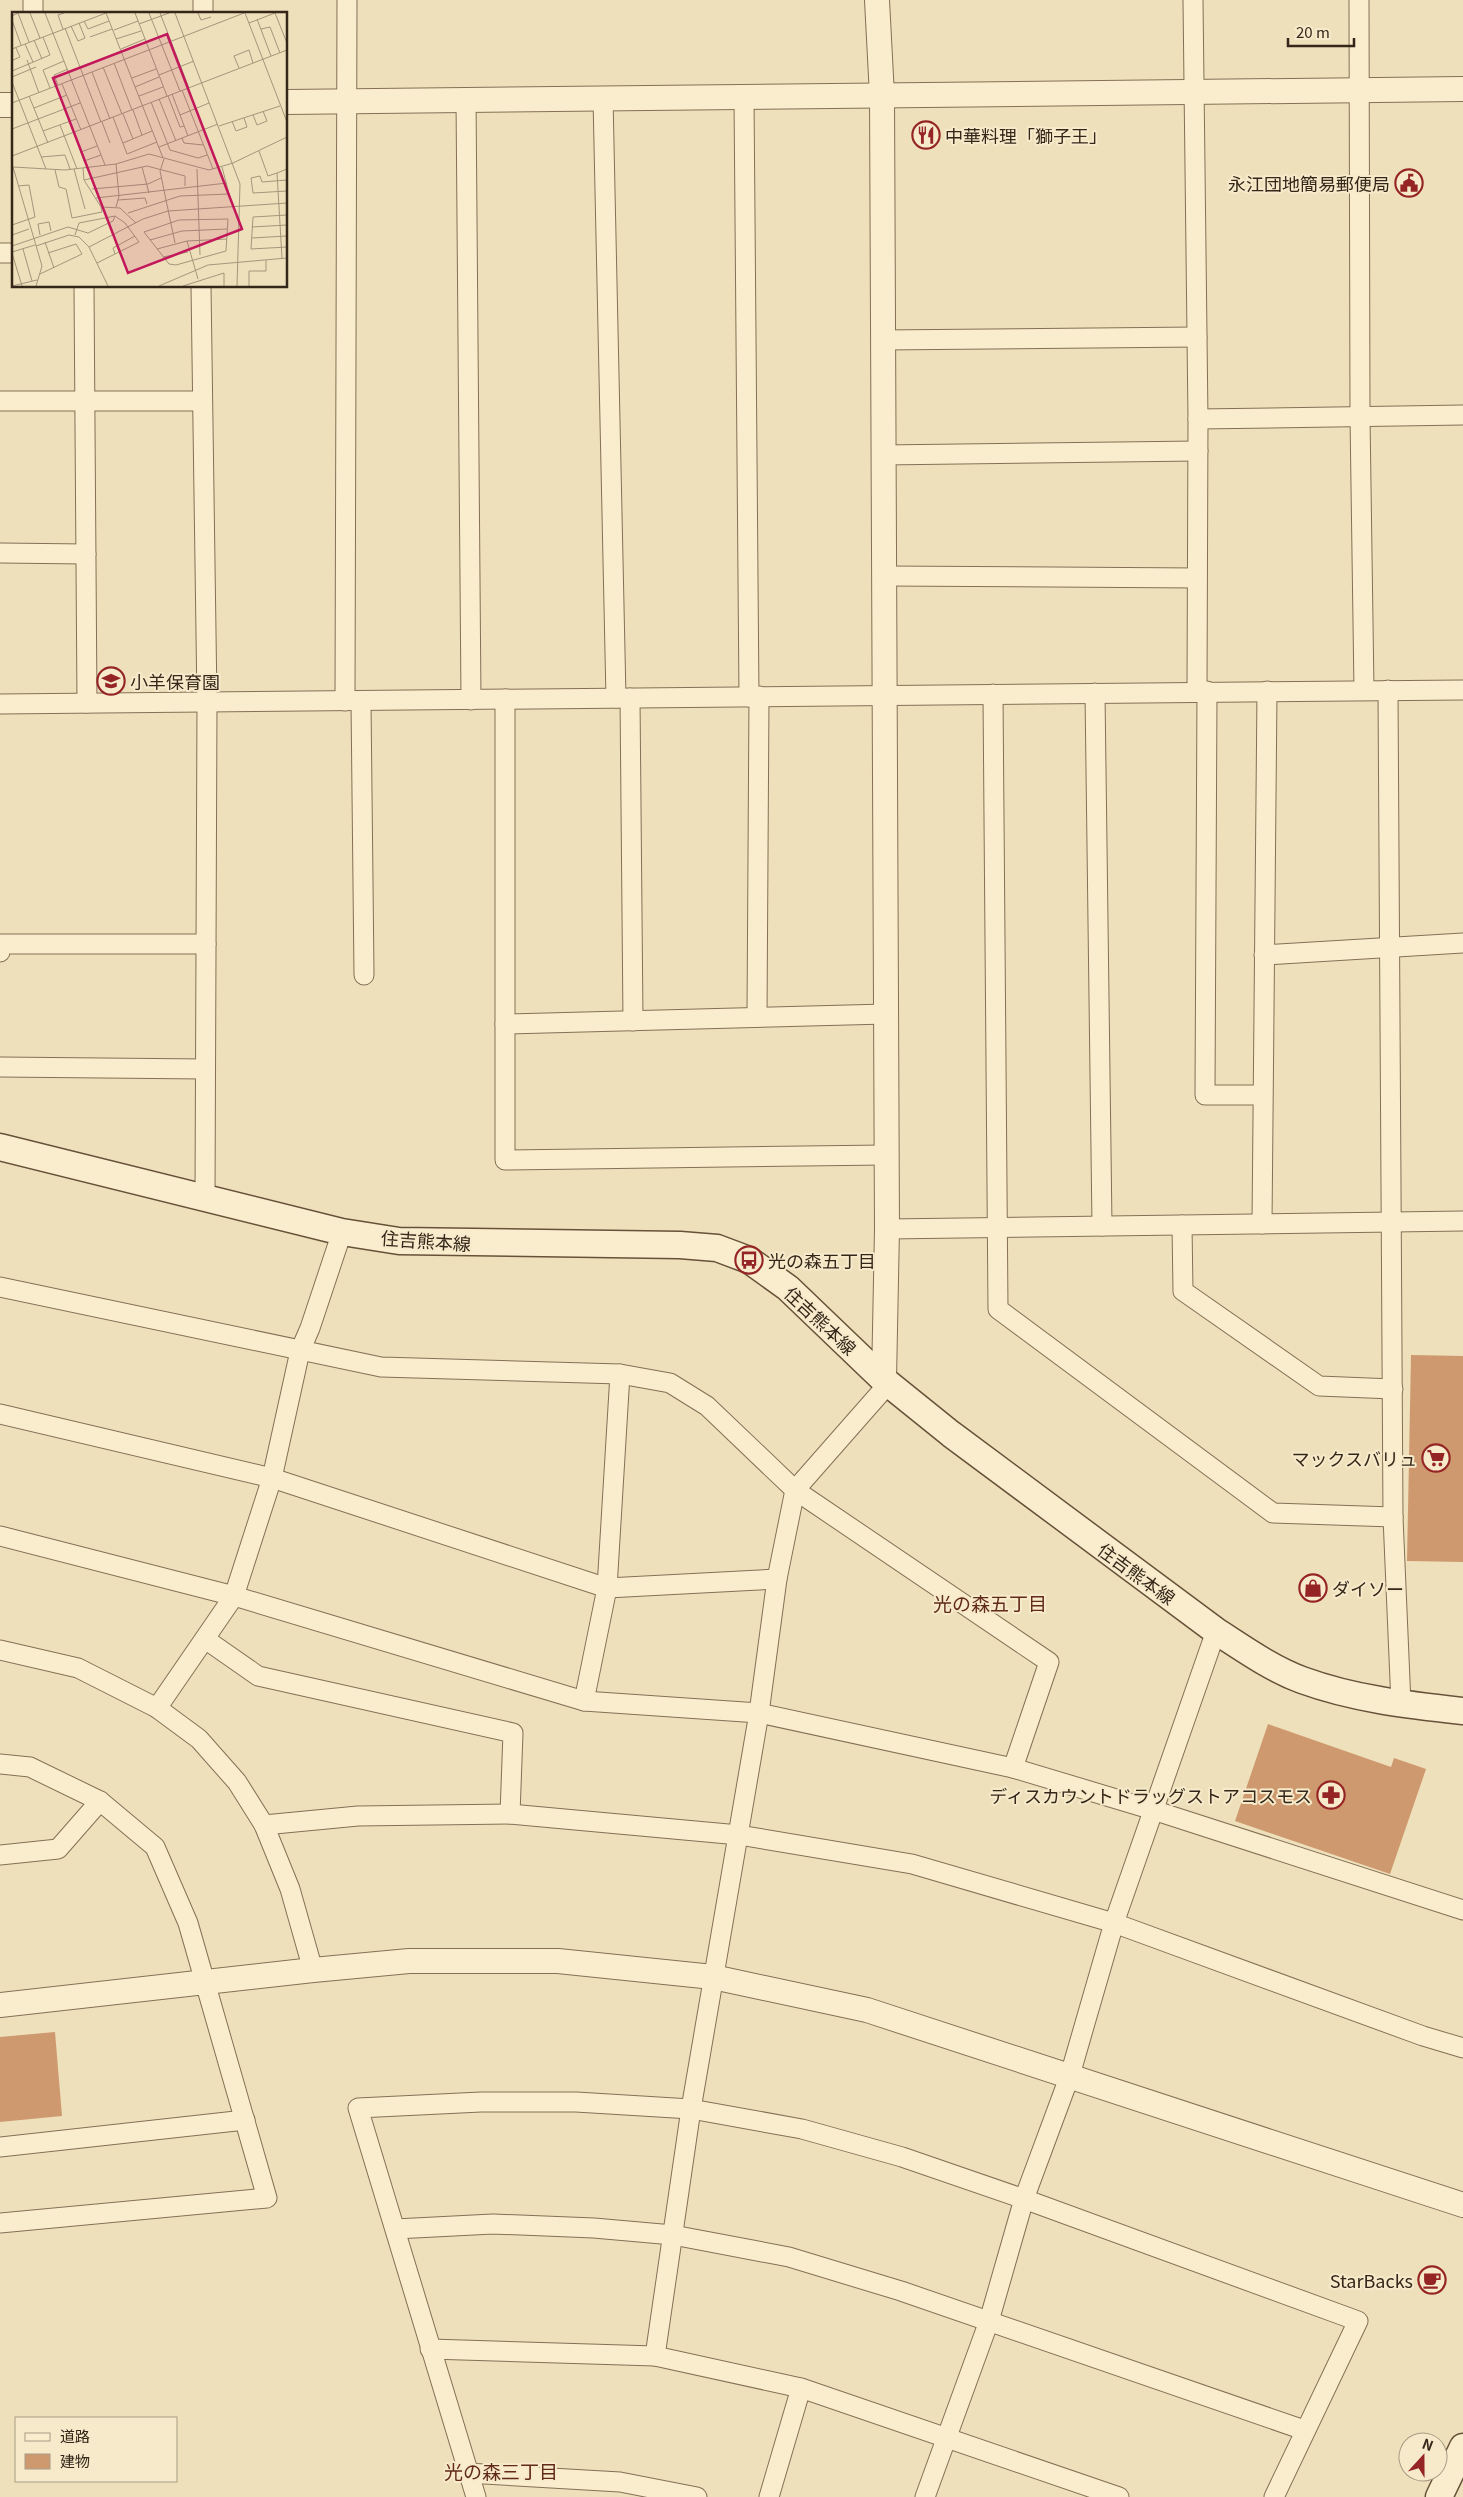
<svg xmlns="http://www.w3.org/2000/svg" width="1463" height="2497" viewBox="0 0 1463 2497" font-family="Georgia,'Noto Sans JP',serif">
<rect width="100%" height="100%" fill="#eee0bb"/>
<!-- building -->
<g fill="#ce996f">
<polygon points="1411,1355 1463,1356 1463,1562 1407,1561"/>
<polygon points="1268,1724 1391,1767 1394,1758 1426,1769 1390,1874 1235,1821"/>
<polygon points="55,2032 62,2116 0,2122 0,2037"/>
</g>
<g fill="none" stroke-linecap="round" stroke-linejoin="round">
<!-- minor casing -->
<g stroke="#857055" stroke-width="21">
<g id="minor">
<polyline points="33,0 33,14"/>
<polyline points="1193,0 1198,419 1197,692"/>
<polyline points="1359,0 1360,417 1364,690"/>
<polyline points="203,14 203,0"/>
<polyline points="744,97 749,697"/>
<polyline points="466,98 471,700"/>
<polyline points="603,98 616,698"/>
<polyline points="0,253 14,253"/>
<polyline points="84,286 87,703"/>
<polyline points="201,286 207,702 205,1197"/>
<polyline points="882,340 1197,337"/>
<polyline points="0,401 202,401"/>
<polyline points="1198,419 1463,415"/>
<polyline points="882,455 1198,451"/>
<polyline points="0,553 86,554"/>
<polyline points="883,576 1197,578"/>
<polyline points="1388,690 1393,1517 1401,1704"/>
<polyline points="1207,691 1205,1095 1262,1095"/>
<polyline points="1095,693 1102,1226"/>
<polyline points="993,694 998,1309 1273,1513 1393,1517"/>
<polyline points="630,698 633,1021"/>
<polyline points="505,699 505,1160 885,1155"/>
<polyline points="345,701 347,0"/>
<polyline points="361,701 364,975"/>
<polyline points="0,704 1463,690"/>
<polyline points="0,952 0,944 206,944"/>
<polyline points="1264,955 1463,943"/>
<polyline points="757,1017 759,696"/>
<polyline points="505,1024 886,1014"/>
<polyline points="0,1067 205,1069"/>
<polyline points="1262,1224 1267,691"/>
<polyline points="1182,1225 1183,1291 1319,1386 1393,1389"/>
<polyline points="887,1229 1463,1221"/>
<polyline points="0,1287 381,1367 620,1374 670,1383 707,1406 795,1490 1049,1662 1013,1768"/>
<polyline points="0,1414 272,1478 607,1588 777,1579"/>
<polyline points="0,1536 234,1596 584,1701 759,1713 1013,1768 1153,1810 1463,1910"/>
<polyline points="205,1639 258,1676 513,1733 510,1814"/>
<polyline points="0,1650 78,1668 157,1708 199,1739 237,1782 264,1825 290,1889 313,1970"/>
<polyline points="584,1701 607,1588 620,1374"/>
<polyline points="157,1708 234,1596 272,1478 300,1351 310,1328 342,1232"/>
<polyline points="0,1764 30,1767 100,1801 155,1847 188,1923 267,2198 0,2223"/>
<polyline points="264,1825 358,1816 510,1814 739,1835 912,1864 1114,1923 1423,2036 1463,2048"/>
<polyline points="0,1855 58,1849 100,1801"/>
<polyline points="0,2147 245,2120"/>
<polyline points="395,2229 493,2224 594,2228 673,2235 789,2257 901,2291 1304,2430"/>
<polyline points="430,2349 655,2356 801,2388 1119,2497"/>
<polyline points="655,2356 691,2109 759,1713 777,1579 795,1490 889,1383"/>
<polyline points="467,2473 620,2482 697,2497"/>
<polyline points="476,2497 358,2108 481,2102 576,2102 691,2109 802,2129 902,2157 1024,2199 1358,2321 1274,2497"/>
<polyline points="769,2497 801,2388"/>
<polyline points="925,2497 989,2321 1024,2199 1070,2075 1114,1923 1216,1631"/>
</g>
</g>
<!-- tertiary casing -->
<g stroke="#857055" stroke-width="26">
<g id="tertiary">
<polyline points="877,0 882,96 887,1229 884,1380"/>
<polyline points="286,102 1463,89"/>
<polyline points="0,105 14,105"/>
<polyline points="0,2005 313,1970 409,1961 558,1961 713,1977 867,2010 1463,2205"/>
</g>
</g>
<!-- secondary casing -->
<g stroke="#675138" stroke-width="29">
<g id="secondary">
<path d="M0 1147 342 1232 399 1241 680 1245 717 1248 749 1260 788 1288 884 1380 951 1434 1216 1631C1244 1649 1272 1669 1302 1680 1354 1699 1408 1705 1463 1711"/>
<polyline points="1439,2497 1463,2447"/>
</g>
</g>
<!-- minor -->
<use href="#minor" stroke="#f9edce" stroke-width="19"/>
<!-- tertiary -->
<use href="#tertiary" stroke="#f9edce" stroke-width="24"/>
<!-- secondary -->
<use href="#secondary" stroke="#f9edce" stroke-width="26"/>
</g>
<!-- icons -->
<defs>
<g id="restaurant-ring" transform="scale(1.4375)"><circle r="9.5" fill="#f6eaca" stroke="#952524" stroke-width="1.5"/><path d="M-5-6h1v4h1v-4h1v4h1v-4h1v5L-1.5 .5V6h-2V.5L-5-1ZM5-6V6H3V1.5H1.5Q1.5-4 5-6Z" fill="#952524"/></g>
<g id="civic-ring" transform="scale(1.4375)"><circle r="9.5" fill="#f6eaca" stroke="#952524" stroke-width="1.5"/><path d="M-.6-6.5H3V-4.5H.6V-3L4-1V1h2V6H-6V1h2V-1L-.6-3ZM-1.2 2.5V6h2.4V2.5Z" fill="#952524"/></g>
<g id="school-ring" transform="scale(1.4375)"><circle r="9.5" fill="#f6eaca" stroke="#952524" stroke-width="1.5"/><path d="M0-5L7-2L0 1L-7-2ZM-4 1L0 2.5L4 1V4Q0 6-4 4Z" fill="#952524"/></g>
<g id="bus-ring" transform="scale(1.4375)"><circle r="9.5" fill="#f6eaca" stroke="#952524" stroke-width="1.5"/><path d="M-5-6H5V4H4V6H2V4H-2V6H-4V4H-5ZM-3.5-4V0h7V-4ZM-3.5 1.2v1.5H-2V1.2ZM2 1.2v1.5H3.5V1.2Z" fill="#952524"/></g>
<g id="supermarket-ring" transform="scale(1.4375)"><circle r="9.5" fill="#f6eaca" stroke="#952524" stroke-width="1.5"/><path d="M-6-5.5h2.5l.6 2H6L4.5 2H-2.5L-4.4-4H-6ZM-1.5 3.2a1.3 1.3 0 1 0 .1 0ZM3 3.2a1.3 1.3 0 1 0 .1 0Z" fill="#952524"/></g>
<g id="shop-ring" transform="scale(1.4375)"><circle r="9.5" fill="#f6eaca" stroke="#952524" stroke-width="1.5"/><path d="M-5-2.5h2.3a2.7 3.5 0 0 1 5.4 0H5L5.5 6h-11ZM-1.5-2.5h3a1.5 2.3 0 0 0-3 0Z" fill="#952524"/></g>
<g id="pharmacy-ring" transform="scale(1.4375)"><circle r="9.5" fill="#f6eaca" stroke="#952524" stroke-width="1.5"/><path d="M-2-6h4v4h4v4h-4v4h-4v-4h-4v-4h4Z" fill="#952524"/></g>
<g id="cafe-ring" transform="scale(1.4375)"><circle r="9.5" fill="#f6eaca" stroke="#952524" stroke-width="1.5"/><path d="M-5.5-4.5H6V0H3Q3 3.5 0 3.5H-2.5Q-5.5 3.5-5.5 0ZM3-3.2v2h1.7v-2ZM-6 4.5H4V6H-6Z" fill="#952524"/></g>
</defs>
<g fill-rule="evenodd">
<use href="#restaurant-ring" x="926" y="135"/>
<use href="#civic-ring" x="1409" y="183"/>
<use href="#school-ring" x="111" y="681"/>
<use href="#bus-ring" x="749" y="1260"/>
<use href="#supermarket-ring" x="1436" y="1458"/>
<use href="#shop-ring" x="1313" y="1588"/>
<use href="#pharmacy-ring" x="1331" y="1795"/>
<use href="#cafe-ring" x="1432" y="2280"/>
</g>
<g text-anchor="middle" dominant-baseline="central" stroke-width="4" stroke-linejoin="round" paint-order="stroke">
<!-- poi labels -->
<g font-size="18" fill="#34271a" stroke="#f6eaca" text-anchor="start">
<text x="945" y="135">中華料理「獅子王」</text>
<text x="1390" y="183" text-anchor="end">永江団地簡易郵便局</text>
<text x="130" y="681">小羊保育園</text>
<text x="768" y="1260">光の森五丁目</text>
<text x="1417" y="1458" text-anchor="end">マックスバリュ</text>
<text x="1332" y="1588">ダイソー</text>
<text x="1312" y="1795" text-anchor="end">ディスカウントドラッグストアコスモス</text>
<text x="1413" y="2280" text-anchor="end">StarBacks</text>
</g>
<!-- street labels -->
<g font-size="18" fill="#34271a" stroke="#f6eaca">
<text transform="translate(426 1240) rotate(4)">住吉熊本線</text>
<text transform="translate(821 1320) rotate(43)">住吉熊本線</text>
<text transform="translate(1137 1573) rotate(36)">住吉熊本線</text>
</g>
<!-- neighbourhood labels -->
<g font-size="19" fill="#612a19" stroke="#f6eaca">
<text x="990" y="1602">光の森五丁目</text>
<text x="501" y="2470">光の森三丁目</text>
</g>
</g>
<!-- overview -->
<g transform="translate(12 12)">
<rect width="275" height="275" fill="#eee0bb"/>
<path fill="none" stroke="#a4967b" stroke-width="1" d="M18 1 28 26M33 1 93 153M94 1 151 146M123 1 155 84M137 1 168 79M148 1 177 76M163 1 228 172 225 274M186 1 189 8 199 5M233 1 275 110M263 1 275 31M0 4 6 1 17 30M245 7 259 44M0 8 9 33M72 9 76 17 97 9M237 11 263 1M127 12 157 1M59 14 66 29 73 26 67 11M53 16 89 110M51 17 46 3 52 1M249 17 258 15 268 41M102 18 126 9M78 25 100 17M104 27 129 19M22 28 30 47M13 32 21 50M0 37 94 1M109 37 133 27M1 48 8 45 4 36M15 48 27 81M102 51 120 98M91 55 110 102M227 56 222 44 237 38 241 51M0 59 38 43 31 25M80 60 98 107M147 63 182 49M0 65 24 55M120 66 144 57M0 70 34 157M50 72 69 118M46 73 42 63 56 57M123 75 147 65M38 76 31 58 52 49M170 78 201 157M160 82 176 124M17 84 36 131M127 84 151 75M156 84 168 115 172 114M147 87 164 129M139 90 158 138 186 146 195 143M0 91 232 1M22 96 55 83M121 98 130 123M111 102 121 127M168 103 197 91M241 103 245 113 255 109 251 99M101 105 115 142 145 130M220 109 224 119 235 115 232 106M90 110 98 131M48 113 65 157M207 114 268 94M0 117 68 91M31 119 64 107M170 126 172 131 191 133M111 131 140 119M85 134 69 140 72 149 89 143M147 135 206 112M247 139 256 164 265 161M0 144 275 38M29 145 53 143 58 157M152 147 148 159 163 231M130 155 137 181M71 156 72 168 89 195M62 157 73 197M185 157 188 243M43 158 47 175 54 177 60 206 90 200 89 195M72 168 135 154 173 164V174M275 168 250 170 248 164 239 166 241 181 275 179M80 177 136 172 149 166M84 186 215 171M106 188 133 186 135 192M90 195 108 196 124 211M104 195 107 184 104 152M116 201 168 184 217 182 210 155M275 203 241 205 239 237 275 235M216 207 214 239 164 253 157 252 132 220 167 208ZM0 213 23 205 17 173 6 174M240 215 275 213M0 223 17 217M28 223 26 212 37 210 39 219M63 223 67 211 103 204 113 211 127 230 85 251M240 226 275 224M138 228 170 219 215 217M175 229 186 267M33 230 42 256M0 234 56 215 76 221 101 209 103 204M24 234 57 223 67 225 77 235 96 274M77 235 131 207 156 199 275 191M11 237 20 269M145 237 175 229 215 227M0 240 23 233M0 241 10 274M103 242 101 236 123 224M151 245 176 240M270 246 265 161 275 157M28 262 70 242 64 232 36 241M0 274 25 268M24 274 30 254 1 155 53 158 104 152 137 142 197 158 221 151 275 125M147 274 196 253 275 246M171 274 212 261V274M237 274V259H254V248"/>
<path fill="#c2185b" fill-opacity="0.15" stroke="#c2185b" stroke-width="2.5" d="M155 22 230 217 116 261 41 66Z"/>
<rect width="275" height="275" fill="none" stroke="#34271a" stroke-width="2.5"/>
</g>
<!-- legend -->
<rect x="15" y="2417" width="162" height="65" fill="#f6eaca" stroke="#a89c84"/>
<rect x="25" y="2433" width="25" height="8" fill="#f9edce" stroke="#a89c84"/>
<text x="60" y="2442" font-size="15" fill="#34271a">道路</text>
<rect x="25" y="2454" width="25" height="15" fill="#ce996f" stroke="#a89c84"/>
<text x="60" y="2467" font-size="15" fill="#34271a">建物</text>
<!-- north arrow -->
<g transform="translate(1423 2457) rotate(21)"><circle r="24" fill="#f6eaca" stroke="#a89c84"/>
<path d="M0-4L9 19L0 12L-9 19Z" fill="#952524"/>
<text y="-8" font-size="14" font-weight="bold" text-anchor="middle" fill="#34271a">N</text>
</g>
<!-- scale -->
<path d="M1288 38v8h66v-8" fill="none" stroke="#34271a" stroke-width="2.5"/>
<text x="1296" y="38" font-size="15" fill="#34271a" stroke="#f6eaca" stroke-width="4" paint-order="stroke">20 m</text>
</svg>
